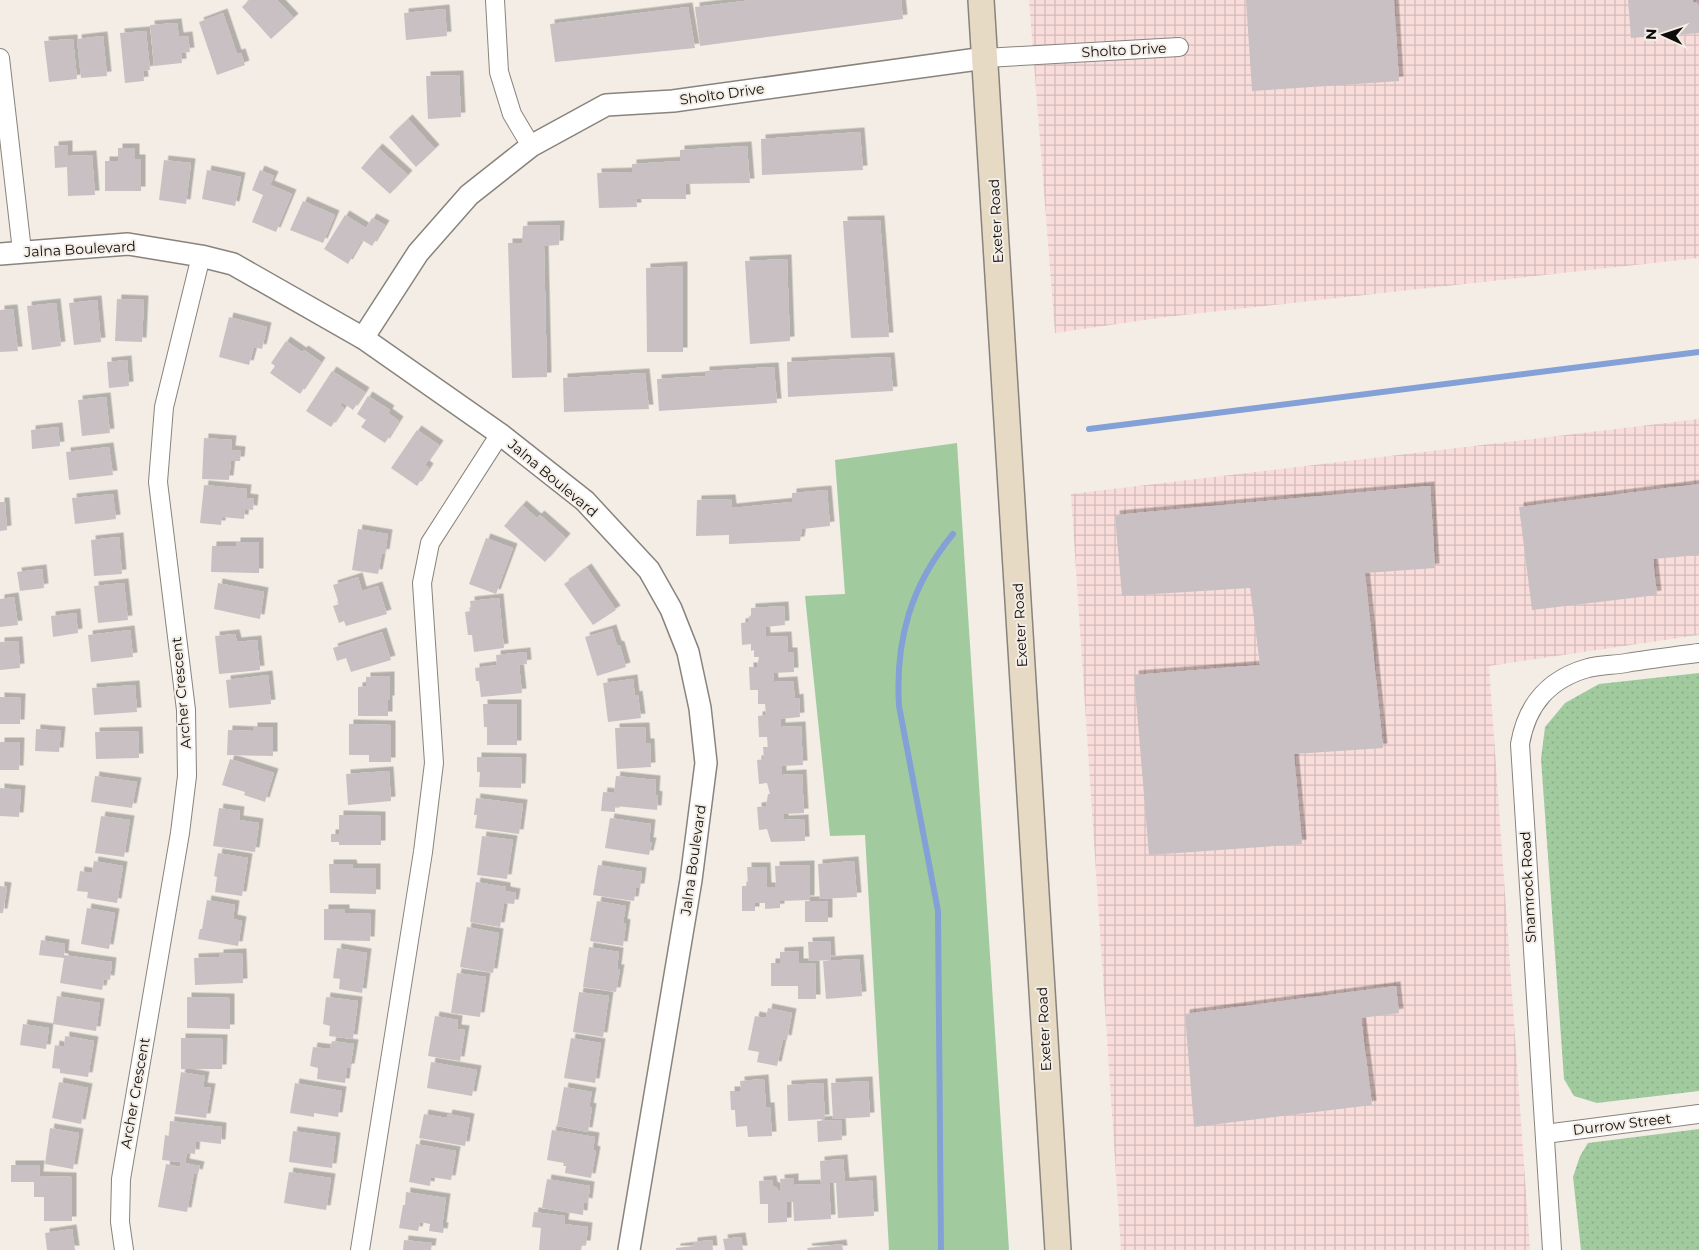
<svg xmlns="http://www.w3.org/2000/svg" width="1699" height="1250" viewBox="0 0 1699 1250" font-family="Montserrat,sans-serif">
<defs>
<pattern id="industrial-grid" width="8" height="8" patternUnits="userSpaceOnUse" patternTransform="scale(1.25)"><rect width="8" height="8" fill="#f8ddda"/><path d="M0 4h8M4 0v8" fill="none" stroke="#d3bcba"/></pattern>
<pattern id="grass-dots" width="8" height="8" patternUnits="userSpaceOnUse" patternTransform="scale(1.25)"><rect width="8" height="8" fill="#a1cb9f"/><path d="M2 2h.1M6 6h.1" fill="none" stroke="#89ad88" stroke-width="1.8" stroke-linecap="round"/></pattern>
<filter id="shadow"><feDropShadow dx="4.5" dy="-4.5" stdDeviation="0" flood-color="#0004"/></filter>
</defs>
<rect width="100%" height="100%" fill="#f3ede6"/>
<!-- industrial -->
<g fill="url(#industrial-grid)">
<polygon points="1029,0 1699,0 1699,258 1166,317 1055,333"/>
<polygon points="1699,419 1699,635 1489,666 1530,1250 1121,1250 1071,494"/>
</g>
<!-- grass -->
<g fill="url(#grass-dots)">
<polygon points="1699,673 1699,1091 1597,1103 1574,1096 1564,1079 1541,759 1545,727 1565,703 1599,684"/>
<polygon points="1699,1129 1699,1250 1581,1250 1573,1177 1580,1156 1588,1143"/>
</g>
<!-- park -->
<polygon fill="#a1cb9f" points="957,443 1009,1250 889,1250 865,835 830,836 805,596 845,594 835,460"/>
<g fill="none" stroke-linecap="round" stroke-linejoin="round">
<!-- stream -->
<g stroke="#83a1d7" stroke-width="6">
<polyline points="1089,429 1699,352"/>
<path d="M941 1250 938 911 899 706C895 640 911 585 953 534"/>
</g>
</g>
<!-- building -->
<g fill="#c9c0c3" filter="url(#shadow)">
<polygon points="249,0 277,0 294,18 271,39 242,7"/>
<polygon points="752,0 901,0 903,19 700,46 695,7"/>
<polygon points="1246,0 1394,0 1399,81 1252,91"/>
<polygon points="1628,0 1693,0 1693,3 1696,2 1699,6 1699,33 1631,38"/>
<polygon points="688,7 695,48 555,62 550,24"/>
<polygon points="445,9 447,36 406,40 404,13"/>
<polygon points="223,13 237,54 241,53 245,65 217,75 199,22"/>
<polygon points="177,23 179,37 188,36 190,52 181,53 182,63 154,66 150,25"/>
<polygon points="146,31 150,70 143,71 144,81 125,83 120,33"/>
<polygon points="103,36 107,76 81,78 77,39"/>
<polygon points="73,39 77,79 49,82 44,41"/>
<polygon points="459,75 461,117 428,119 426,76"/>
<polygon points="408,119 435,149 416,167 389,137"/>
<polygon points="860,132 863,170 762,175 761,139"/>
<polygon points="68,145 68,156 92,155 95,195 68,196 67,167 55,168 54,146"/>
<polygon points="747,146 750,183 685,184 686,199 636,199 637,207 599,208 597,173 632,172 632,164 680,161 680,150"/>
<polygon points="118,148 135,148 135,159 141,159 141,191 105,191 105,161 118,161"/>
<polygon points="378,148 408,175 390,194 361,168"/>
<polygon points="164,160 191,163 186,204 159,200"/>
<polygon points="207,170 241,177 235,206 202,199"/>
<polygon points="260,170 274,176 270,185 292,194 276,232 252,222 263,195 252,190"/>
<polygon points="303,201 335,215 323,243 290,230"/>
<polygon points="345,215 366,228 372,218 385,225 372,246 362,240 348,264 324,249"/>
<polygon points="880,220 889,337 851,338 843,221"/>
<polygon points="560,225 559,245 544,246 547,377 512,378 508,243 522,243 523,226"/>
<polygon points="787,259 790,341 750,344 745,261"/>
<polygon points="683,266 683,352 647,352 646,268"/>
<polygon points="117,299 144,300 142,342 115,341"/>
<polygon points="97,300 101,342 74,345 69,303"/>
<polygon points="56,303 61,346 32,350 27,306"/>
<polygon points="13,309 18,351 0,352 0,310"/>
<polygon points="229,317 267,327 262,349 254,347 249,365 219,357"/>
<polygon points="286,341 302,352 304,350 321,362 300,394 270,373 275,366 271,363"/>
<polygon points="890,357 893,391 788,397 787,362"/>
<polygon points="127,360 129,386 109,388 107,362"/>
<polygon points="774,367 777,403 659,411 657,379 705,376 705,371"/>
<polygon points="332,371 365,392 353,410 342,402 340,405 344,408 331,427 306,411"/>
<polygon points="645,373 649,409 564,412 563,378"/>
<polygon points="368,396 390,410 388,413 399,421 385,443 361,427 366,420 357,414"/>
<polygon points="106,397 110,433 82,436 78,400"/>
<polygon points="58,427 60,446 32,449 31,430"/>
<polygon points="417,430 439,445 425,465 429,468 417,486 391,468"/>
<polygon points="204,438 232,440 231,450 241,451 240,461 231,461 229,480 202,479"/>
<polygon points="109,447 113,475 69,480 66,452"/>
<polygon points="1699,484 1699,555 1653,559 1657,595 1532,610 1519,507"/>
<polygon points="204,485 247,489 246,498 254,499 253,510 245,509 244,519 222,517 221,525 200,523"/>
<polygon points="1430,486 1435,568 1365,573 1383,748 1294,754 1302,844 1149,855 1134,675 1260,665 1250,588 1122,596 1115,515"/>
<polygon points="827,490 830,526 802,529 800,541 729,544 729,535 696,536 697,500 731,499 732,508 792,502 792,493"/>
<polygon points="113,494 116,519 75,524 72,498"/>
<polygon points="0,502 5,502 7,530 0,531"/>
<polygon points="522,505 537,518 540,515 566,538 545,562 504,526"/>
<polygon points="358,529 388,534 385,554 382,553 378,574 352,570"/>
<polygon points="119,537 122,574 94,576 91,540"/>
<polygon points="486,538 513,548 496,594 469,584"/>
<polygon points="236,542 259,542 259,573 211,572 212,546 236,546"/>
<polygon points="587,568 616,610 593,625 564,584"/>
<polygon points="42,569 44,588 20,591 17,572"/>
<polygon points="358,577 362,591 378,586 387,614 346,626 344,621 339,623 333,606 339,604 333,585"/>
<polygon points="124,583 128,620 98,623 94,586"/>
<polygon points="218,583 264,592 260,619 214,609"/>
<polygon points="14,597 18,625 0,627 0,599"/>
<polygon points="499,598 504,648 474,652 472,635 468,635 465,612 471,611 470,601"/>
<polygon points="784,606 785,625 765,627 766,637 787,636 788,652 793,652 794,672 773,673 774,682 793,681 795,699 799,698 800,717 781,719 781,727 801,726 803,765 782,766 782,775 802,774 804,813 784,814 784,820 804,819 805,841 771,842 767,829 759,830 757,807 766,806 768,794 770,794 767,783 759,784 757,760 764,759 763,747 768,747 767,737 759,737 758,716 766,715 765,704 758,704 758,690 750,690 749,667 757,667 759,657 754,657 754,650 751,651 751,644 742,645 741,623 748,622 748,618 751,615 751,608"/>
<polygon points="76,613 78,633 53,637 51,616"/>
<polygon points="612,629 617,645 620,646 626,667 597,676 585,637"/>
<polygon points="130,630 133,657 91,662 88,635"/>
<polygon points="382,632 391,660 351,672 346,658 337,661 333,648"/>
<polygon points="235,634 237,642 257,640 260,670 219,674 215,636"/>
<polygon points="18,641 20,668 0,670 0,642"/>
<polygon points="526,652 527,664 519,665 522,693 481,697 479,681 476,681 475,668 497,665 496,655"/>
<polygon points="268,675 271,704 229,708 226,680"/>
<polygon points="390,676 390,700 388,700 388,716 358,716 358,687 366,686 366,677"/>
<polygon points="633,679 635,696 638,695 641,718 608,722 603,683"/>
<polygon points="135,685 137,712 94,715 92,688"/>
<polygon points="0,697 21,698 20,724 0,724"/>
<polygon points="483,704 517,704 517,745 487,745 487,727 484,727"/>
<polygon points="349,724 391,725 391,762 369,762 369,755 349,755"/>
<polygon points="253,727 273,727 273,756 227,755 228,730 253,731"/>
<polygon points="645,727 646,743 650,743 651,767 617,769 615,728"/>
<polygon points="36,729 61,731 59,752 35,751"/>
<polygon points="138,731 139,758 96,759 95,732"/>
<polygon points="0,742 20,742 19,770 0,770"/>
<polygon points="477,757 522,758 521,788 479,787 480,772 477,772"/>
<polygon points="230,759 274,773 265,802 244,795 245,792 222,785"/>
<polygon points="389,771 391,801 348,805 346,774"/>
<polygon points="95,776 137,782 132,808 91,802"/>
<polygon points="616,776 656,780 655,795 658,796 657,810 615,806 615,812 601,811 603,792 614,793"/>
<polygon points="0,788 21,790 19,817 0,816"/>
<polygon points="476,798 523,804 519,834 475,828 477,815 474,815"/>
<polygon points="219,808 240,811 239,820 259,823 255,852 213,846"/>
<polygon points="339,815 381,816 381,845 339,845 339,842 331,842 331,834 339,834"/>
<polygon points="101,816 130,820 124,857 95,853"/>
<polygon points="610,818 651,824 649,842 652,842 649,855 605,848"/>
<polygon points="482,836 513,840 507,879 477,875"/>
<polygon points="218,853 248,858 242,896 215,892 217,877 214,876"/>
<polygon points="94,861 123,866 117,903 87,898 88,892 77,891 80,871 92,873"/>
<polygon points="854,861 857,897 820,899 818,864"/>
<polygon points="329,864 352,864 353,868 376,868 376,894 330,893"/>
<polygon points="598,865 642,872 640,888 636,888 634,901 593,895"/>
<polygon points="810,865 810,900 780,901 780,908 765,909 765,903 755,903 755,911 742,911 742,886 748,886 747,867 766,867 767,887 776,887 775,866"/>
<polygon points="476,882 506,887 506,891 516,893 514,904 504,903 500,927 470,922"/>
<polygon points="0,886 7,887 3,913 0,913"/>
<polygon points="207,900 235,905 233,919 242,921 238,946 198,939 200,929 202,929"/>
<polygon points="597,901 626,906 623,923 626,924 623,946 590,941"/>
<rect x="805" y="901" width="23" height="21"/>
<polygon points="87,908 115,913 109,949 81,944"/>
<polygon points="324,909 345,909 345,913 371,914 370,941 324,940"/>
<polygon points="467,927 499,933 493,973 460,967"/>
<polygon points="41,940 65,944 64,955 112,962 110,980 104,979 102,990 60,983 64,958 39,955"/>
<polygon points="830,941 831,960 809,961 808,942"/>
<polygon points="589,947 619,952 617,969 620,969 616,992 583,987"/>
<polygon points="337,948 367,953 362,993 339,989 340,979 333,978"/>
<polygon points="799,951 799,963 815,963 816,999 798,999 798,986 771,986 771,963 780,963 780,952"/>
<polygon points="242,953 243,983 195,985 194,958 219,957 219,954"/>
<polygon points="859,959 862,996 826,999 823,961"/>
<polygon points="457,973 486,977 480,1017 451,1013"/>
<polygon points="1396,986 1399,1013 1361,1018 1372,1105 1194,1127 1185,1014"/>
<polygon points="579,992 609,996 603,1037 573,1032"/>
<polygon points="57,996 100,1003 96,1031 53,1024"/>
<polygon points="187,997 230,998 230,1029 187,1028"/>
<polygon points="326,997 358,1001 353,1039 329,1036 330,1026 323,1024"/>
<polygon points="768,1008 792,1013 787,1040 783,1039 777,1066 757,1062 759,1052 748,1050 755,1016 766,1018"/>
<polygon points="435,1016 458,1020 457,1029 465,1030 460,1061 428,1056"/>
<polygon points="23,1024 49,1028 46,1049 20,1045"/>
<polygon points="65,1036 94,1041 88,1077 60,1073 60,1069 52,1068 55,1045 64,1047"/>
<polygon points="181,1038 223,1039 222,1069 181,1069"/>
<polygon points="571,1038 601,1043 595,1083 564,1078"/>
<polygon points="332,1041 354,1044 350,1068 347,1068 345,1083 317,1079 318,1068 310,1066 313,1047 330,1049"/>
<polygon points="431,1062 477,1070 472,1096 427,1088"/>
<polygon points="181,1072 205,1076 203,1087 211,1088 206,1118 175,1114"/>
<polygon points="764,1079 766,1107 770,1107 772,1136 748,1137 747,1126 736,1127 735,1110 731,1110 730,1091 741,1091 740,1081"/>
<polygon points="868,1081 870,1117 833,1119 831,1083"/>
<polygon points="59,1082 88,1088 81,1124 52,1118"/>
<polygon points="295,1083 342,1091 338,1117 314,1113 314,1117 290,1113"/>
<polygon points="823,1083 825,1119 788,1121 787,1085"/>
<polygon points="564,1087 592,1092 589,1107 592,1108 588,1132 557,1126"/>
<polygon points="424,1114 447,1118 448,1114 470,1118 465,1146 419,1138"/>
<polygon points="841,1120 842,1140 818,1142 817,1121"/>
<polygon points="170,1121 222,1127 221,1144 196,1141 195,1154 187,1153 185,1163 200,1166 198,1174 194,1173 187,1212 158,1207 166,1164 180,1167 181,1162 162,1160 165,1135 169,1136"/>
<polygon points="50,1128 79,1133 73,1169 45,1164"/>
<polygon points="552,1130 595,1137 593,1150 596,1151 591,1178 565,1173 566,1166 563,1166 564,1163 547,1160"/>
<polygon points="293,1131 336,1137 332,1168 289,1162"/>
<polygon points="416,1144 456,1151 451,1180 431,1177 430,1186 409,1182"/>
<polygon points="843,1159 845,1182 872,1180 874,1216 838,1218 836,1183 829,1183 831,1219 794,1221 793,1202 787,1202 787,1222 768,1223 768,1204 760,1204 759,1181 772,1180 773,1186 777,1188 778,1190 781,1190 780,1179 794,1178 794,1185 821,1184 820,1161"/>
<polygon points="11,1165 40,1165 39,1176 72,1177 72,1221 44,1221 44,1197 34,1197 34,1182 11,1182"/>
<polygon points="289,1172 331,1178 326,1210 284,1203"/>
<polygon points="547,1179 590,1186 588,1203 584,1202 583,1215 542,1208"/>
<polygon points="406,1192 446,1198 442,1227 444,1227 443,1233 429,1231 430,1224 420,1222 418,1231 399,1228 403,1205 405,1205"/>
<polygon points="534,1212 565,1216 564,1224 588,1227 586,1245 582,1245 581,1250 539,1250 541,1228 532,1227"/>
<polygon points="72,1229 75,1250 47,1250 45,1233"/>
<polygon points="741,1237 743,1250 725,1250 723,1239"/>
<polygon points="404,1240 432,1243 431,1250 403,1250"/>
<polygon points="712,1240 713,1250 676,1250 676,1248 693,1246 693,1242"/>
<polygon points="842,1244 843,1250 808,1250 807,1248"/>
</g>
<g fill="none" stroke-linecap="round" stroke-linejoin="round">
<!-- minor casing -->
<g stroke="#89837d" stroke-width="20">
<g id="minor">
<polyline points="495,0 499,72 512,114 531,146"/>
<polyline points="0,58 22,251"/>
<polyline points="985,58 1179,47"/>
<polyline points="1545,1134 1699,1114"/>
<polyline points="124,1250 120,1222 121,1179 180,833 187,776 186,710 158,482 164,407 201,256"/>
<polyline points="360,1250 423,852 434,763 422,583 430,543 500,434"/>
<path d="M1552 1250 1520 744C1527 704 1549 679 1588 668 1600 665 1614 665 1626 663 1650 659 1675 656 1699 653"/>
</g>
</g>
<!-- tertiary casing -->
<g stroke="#89837d" stroke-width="24">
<g id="tertiary">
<polyline points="0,254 128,244 201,256 233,264 363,338 500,434 585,501 649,570 671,609 688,652 700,708 706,763 691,880 629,1250"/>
<polyline points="363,338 418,253 469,195 531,146 606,105 673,101 985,58"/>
</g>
</g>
<!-- secondary casing -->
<g stroke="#89837d" stroke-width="28">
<polyline id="secondary" points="981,0 1058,1250"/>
</g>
<!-- minor -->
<use href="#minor" stroke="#fff" stroke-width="18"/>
<!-- tertiary -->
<use href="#tertiary" stroke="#fff" stroke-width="21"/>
<!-- secondary -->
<use href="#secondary" stroke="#e7dac4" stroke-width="25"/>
</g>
<g text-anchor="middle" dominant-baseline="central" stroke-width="4" stroke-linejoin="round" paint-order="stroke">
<!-- street labels -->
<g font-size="14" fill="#0e0c0a" stroke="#f3ede6">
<text transform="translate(1124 50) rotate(-3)">Sholto Drive</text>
<text transform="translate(722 94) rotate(-8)">Sholto Drive</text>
<text transform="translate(996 221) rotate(-93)">Exeter Road</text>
<text transform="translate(80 249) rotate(-3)">Jalna Boulevard</text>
<text transform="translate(553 478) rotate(40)">Jalna Boulevard</text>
<text transform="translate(1020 625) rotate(-93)">Exeter Road</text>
<text transform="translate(181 693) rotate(-95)">Archer Crescent</text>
<text transform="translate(693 860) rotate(-82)">Jalna Boulevard</text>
<text transform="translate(1528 887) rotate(-93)">Shamrock Road</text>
<text transform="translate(1044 1029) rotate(-93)">Exeter Road</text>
<text transform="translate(135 1093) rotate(-80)">Archer Crescent</text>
<text transform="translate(1622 1124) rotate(-7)">Durrow Street</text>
</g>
</g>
<!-- north arrow -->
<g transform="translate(1664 35) rotate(273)" stroke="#f3ede6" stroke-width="4" paint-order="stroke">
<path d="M0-4L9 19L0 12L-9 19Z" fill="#0e0c0a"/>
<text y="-8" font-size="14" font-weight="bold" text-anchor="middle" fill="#0e0c0a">N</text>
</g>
</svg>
